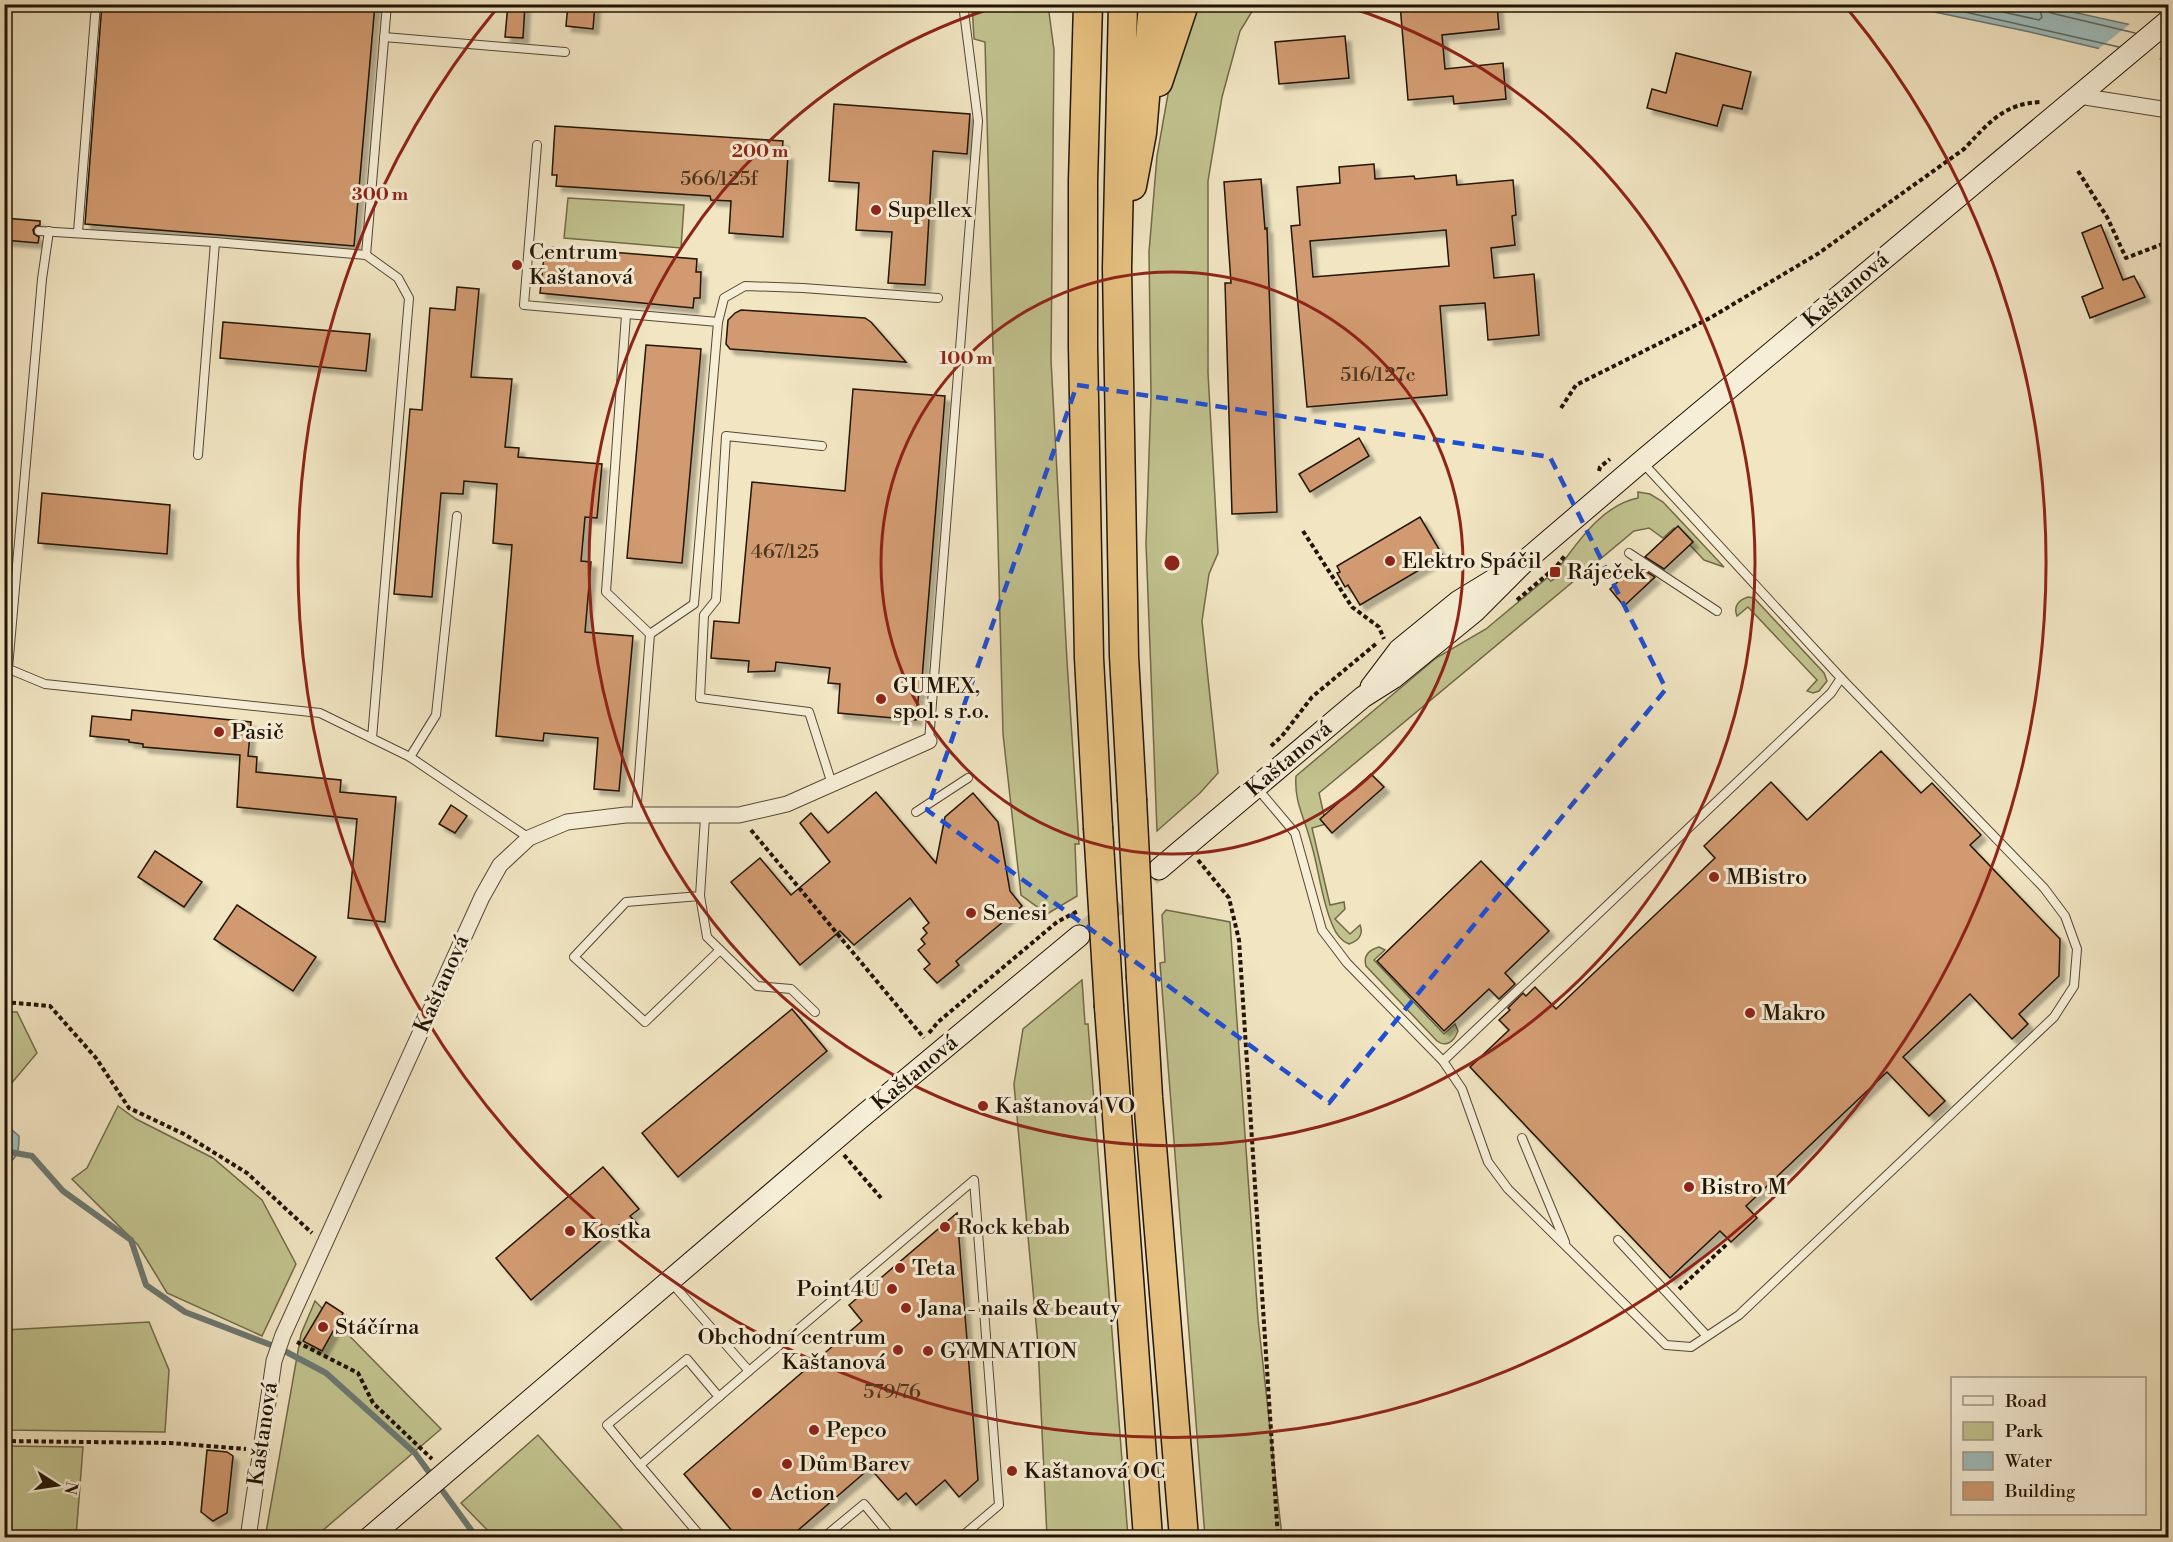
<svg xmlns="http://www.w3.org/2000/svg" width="2173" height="1542" viewBox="0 0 2173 1542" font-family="'Libre Bodoni',serif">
<defs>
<filter id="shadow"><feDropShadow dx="5.5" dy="5.5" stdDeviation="1.5" flood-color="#0004"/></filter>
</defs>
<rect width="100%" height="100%" fill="#f1e5c2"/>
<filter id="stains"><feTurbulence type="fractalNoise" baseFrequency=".00333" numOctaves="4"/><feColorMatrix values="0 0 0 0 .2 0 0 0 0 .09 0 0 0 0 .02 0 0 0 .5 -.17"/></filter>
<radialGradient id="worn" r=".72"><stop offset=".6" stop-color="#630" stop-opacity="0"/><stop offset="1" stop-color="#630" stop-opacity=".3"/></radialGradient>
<!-- green -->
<g fill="#c1c28e" stroke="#716a49" stroke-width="1.5">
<polygon points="972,5 1048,5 1054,50 1051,360 1067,661 1079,844 1075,844 1077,896 1047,914 1021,895 1003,734 985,42 974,39"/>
<polygon points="1197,5 1256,5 1240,31 1222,97 1208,181 1208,373 1218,553 1209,574 1202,621 1218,773 1200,793 1157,831 1146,543 1151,397 1149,252 1157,156 1171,77"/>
<polygon points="568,198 684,205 681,248 564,238"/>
<path d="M1638 492 1650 494 1663 502 1724 567 1704 560 1674 528 1663 538 1649 528 1634 531 1319 793 1326 824 1312 828 1330 905 1344 902 1345 909 1335 919 1350 934 1360 925C1364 935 1358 941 1349 944 1341 941 1335 932 1332 924 1321 898 1319 869 1311 843 1305 818 1294 803 1296 776L1436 658 1486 629 1547 578 1551 581 1560 574 1557 570C1578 542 1602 505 1638 498Z"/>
<path d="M1748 597 1754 598 1824 673 1827 681 1819 691 1813 693 1807 691 1817 680 1748 607 1737 616C1733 606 1739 600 1748 597Z"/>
<polygon points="1166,910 1230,922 1258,1319 1282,1537 1205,1537 1160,963 1165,962 1162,915"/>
<path d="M1379 947 1385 950 1374 960 1444 1034 1455 1024 1458 1031C1454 1041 1447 1048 1437 1041L1366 966C1363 956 1369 950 1379 947Z"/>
<polygon points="1082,980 1085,1024 1088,1024 1128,1537 1047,1537 1038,1345 1014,1084 1023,1029"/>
<polygon points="5,1012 17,1012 37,1053 5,1091"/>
<polygon points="118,1106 136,1119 213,1158 262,1200 296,1264 262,1336 167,1293 138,1245 72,1179 87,1168"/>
<polygon points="315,1301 441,1429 315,1537 265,1538 301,1334"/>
<polygon points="149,1322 169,1370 165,1432 5,1430 5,1330"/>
<polygon points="538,1435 629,1537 494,1537 461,1503"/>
<polygon points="5,1446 83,1447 76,1537 5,1537"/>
</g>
<!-- water -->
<g fill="#9ebdbd" stroke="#6c7973" stroke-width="1.5">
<polygon points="1901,5 2041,5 2168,33 2168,60 2109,51 2030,32"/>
<path d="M4 1128 12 1130 19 1136C19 1149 19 1157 7 1164L5 1163Z"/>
</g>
<!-- pier -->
<polygon fill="#f1e5c2" points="2131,23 2168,30 2168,51 2157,61 2096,51"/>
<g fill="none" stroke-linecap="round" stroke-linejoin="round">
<!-- shore -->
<g stroke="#606860" stroke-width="1.5">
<polyline points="1930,4 2119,47"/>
<polyline points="1967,4 2039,20 2042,17 2038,4"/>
<polyline points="2046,4 2047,10 2051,13 2135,33"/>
</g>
<!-- stream -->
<polyline stroke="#6c7973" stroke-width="6" points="4,1151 32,1156 63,1191 131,1240 146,1285 185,1312 279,1348 326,1373 415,1453 477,1538"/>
</g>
<!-- building -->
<g fill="#d19a70" stroke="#211304" stroke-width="1.5" fill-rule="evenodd" filter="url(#shadow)">
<polygon points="102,4 375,4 354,246 85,224"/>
<polygon points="508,4 525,4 523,38 505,37"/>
<polygon points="568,4 595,4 593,29 566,26"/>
<polygon points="1400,4 1497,4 1499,29 1442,35 1445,69 1503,63 1506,99 1454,104 1453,96 1408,100"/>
<polygon points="1345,36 1349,78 1279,84 1275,42"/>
<polygon points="1676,53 1751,72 1742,109 1723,105 1717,126 1647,108 1652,89 1666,93"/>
<polygon points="834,104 970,114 967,154 933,151 925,285 888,283 892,232 856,230 859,183 829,181"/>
<polygon points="555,126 783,141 782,154 788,154 783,237 729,233 731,201 711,200 710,196 556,186 557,175 552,175"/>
<path d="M1374 164 1375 179 1414 176 1415 179 1456 175 1457 185 1513 180 1516 215 1512 216 1515 245 1491 248 1494 278 1534 274 1539 335 1488 340 1485 303 1440 306 1447 395 1307 407 1291 226 1300 225 1297 187 1340 183 1339 167ZM1446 230 1449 266 1313 277 1310 241Z"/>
<polygon points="1261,179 1265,229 1267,228 1277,512 1232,514 1225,283 1231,283 1224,182"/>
<polygon points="4,218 40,221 40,225 36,226 33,230 34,234 39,237 38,243 4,240"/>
<polygon points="2101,225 2123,280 2134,276 2145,297 2090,318 2082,297 2103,288 2082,233"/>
<polygon points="549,247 697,259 696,272 701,272 700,298 694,298 693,308 540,293 544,257 548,258"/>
<polygon points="457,287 479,289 471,377 512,379 505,447 519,448 518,457 602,464 597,518 585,517 581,561 591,562 585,632 633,636 619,791 594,789 598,738 544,733 543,741 496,736 512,545 493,543 497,484 464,481 463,494 441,493 432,597 394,594 410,409 422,410 430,308 455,310"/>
<polygon points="741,310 865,318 871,322 906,362 730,349 726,344 728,320 735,313"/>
<polygon points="223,322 370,334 366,371 220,358"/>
<polygon points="646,345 701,349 682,563 627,558"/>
<polygon points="853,389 945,396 921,691 919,691 916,720 838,713 840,684 828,683 830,668 776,662 775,671 748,672 749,661 711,658 714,621 739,623 752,482 845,491"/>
<polygon points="1359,438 1369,456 1310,492 1299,474"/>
<polygon points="42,493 170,505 167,554 38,543"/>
<polygon points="1420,517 1443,556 1360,605 1348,585 1345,587 1337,573 1340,572 1337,566"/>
<polygon points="1678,526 1693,542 1664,569 1645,557"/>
<polygon points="1636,565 1655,577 1624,606 1610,589"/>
<polygon points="132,710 251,722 248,756 257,757 256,772 341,780 340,792 396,797 385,922 348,918 357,819 237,807 240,755 143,747 143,744 129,742 129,740 90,736 92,716 131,720"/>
<polygon points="1881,751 1921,793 1932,783 1981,835 1970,845 2060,939 2059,976 2019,1014 2028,1024 2012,1039 1970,994 1903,1057 1945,1101 1929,1116 1887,1072 1746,1206 1757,1218 1731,1242 1720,1231 1670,1278 1470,1067 1509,1030 1499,1020 1510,1010 1508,1008 1523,993 1526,996 1535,987 1556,1009 1715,858 1704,846 1771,782 1807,820"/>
<polygon points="1371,774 1384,787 1332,833 1320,819"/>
<polygon points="876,792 936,863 945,817 973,793 998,822 1010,891 1022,906 956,961 959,965 937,983 924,969 930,964 918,950 925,944 921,939 927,933 923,928 929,923 910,898 854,945 840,931 800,965 731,882 760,858 791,895 830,862 800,823 811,813 828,833"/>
<polygon points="451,805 467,816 455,833 439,824"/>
<polygon points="155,851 202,882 184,907 138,877"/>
<polygon points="1481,861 1549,931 1505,973 1515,984 1499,999 1489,989 1444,1031 1377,961"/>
<polygon points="237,905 316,957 293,991 214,939"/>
<polygon points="792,1009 827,1051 678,1177 642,1133"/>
<polygon points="603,1167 639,1209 630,1216 640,1227 628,1236 619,1225 531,1300 496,1258"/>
<polygon points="957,1213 978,1480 959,1497 945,1480 916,1505 906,1493 898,1500 870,1468 789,1538 738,1538 684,1474 862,1321 849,1305"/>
<polygon points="326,1302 343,1313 322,1351 303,1341"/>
<polygon points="207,1450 227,1452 233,1456 227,1513 213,1521 201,1512"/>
</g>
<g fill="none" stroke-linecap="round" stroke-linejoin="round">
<!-- secondary-tunnel -->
<polyline stroke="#d2c6a6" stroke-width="21" stroke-dasharray="21 10" stroke-linecap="butt" points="1079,936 1159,869"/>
<!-- service casing -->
<g stroke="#554834" stroke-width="10">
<g id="service">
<polyline points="384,37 565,52"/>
<polyline points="537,145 524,305 718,322 724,298 745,286 803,288 938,298"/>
<polyline points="39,231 215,242 366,255 398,278 409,298 372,738"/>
<polyline points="78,232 96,4"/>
<polyline points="366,255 387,4"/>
<polyline points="626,315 606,592 650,634 636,815"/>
<polyline points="822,446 726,436 716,600 704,615 700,698 809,712 832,784"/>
<polyline points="198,455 215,242"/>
<polyline points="1629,553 1717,611"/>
<polyline points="650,634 694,604 718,322"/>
<polyline points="4,667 45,684 320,713 410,757 529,838"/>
<polyline points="8,668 42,279 49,231"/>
<polyline points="929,741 978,121 963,4"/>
<polyline points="410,757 436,715 457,516"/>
<polyline points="1257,788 1295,833 1322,930 1347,963 1443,1061 1462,1089 1488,1162 1508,1189 1666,1345 1691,1347 1739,1315 2054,1017 2074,986 2077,949 2065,916 2044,888 1841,678"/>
<polyline points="916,812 968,778"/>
<polyline points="705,817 700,896 626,902 574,957 645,1022 720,950"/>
<polyline points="700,896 707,937 757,986 791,989 815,1012"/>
<polyline points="1443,1061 1831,693 1841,678 1643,463"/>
<polyline points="1522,1138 1565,1242"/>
<polyline points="1618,1240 1707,1336"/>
<polyline points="670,1281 749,1371 640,1465 702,1538"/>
<polyline points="749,1371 974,1180 999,1505 960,1538"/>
<polyline points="640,1465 607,1425 687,1359 719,1397"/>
<polyline points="823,1538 864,1504 892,1538"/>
</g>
</g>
<!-- minor casing -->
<g stroke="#554834" stroke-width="17">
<g id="minor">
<polyline points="2079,96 2168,110"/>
<polyline points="248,1538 274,1361 283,1335 482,897 500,865 529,838 567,822 626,815 739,815 787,804 929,741"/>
</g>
</g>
<!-- secondary casing -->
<g stroke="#211304" stroke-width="23">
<g id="secondary">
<polyline points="1371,687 1399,650 1459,601 1495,579"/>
<polyline points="1159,869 1338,718 1363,697 1393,678 1475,611 1525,561 1642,461 2168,21"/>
<polyline points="369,1538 859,1119 1079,936"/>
</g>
</g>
<!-- motorway casing -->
<g stroke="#211304" stroke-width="31">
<g id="motorway">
<polyline points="1088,4 1083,181 1083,347 1089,658 1098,827"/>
<polyline points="1123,4 1117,268 1124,656 1132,799"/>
<polyline points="1158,82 1184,4"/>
<polyline points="1132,186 1142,133 1153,4"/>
<polyline points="1141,978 1148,1097 1184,1538"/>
<polyline points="1109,1007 1148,1538"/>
</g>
</g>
<!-- path -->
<g stroke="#211304" stroke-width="4" stroke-dasharray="4.5 3" stroke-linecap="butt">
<polyline points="2078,171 2107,217 2126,258 2168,242"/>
<path d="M1561 408 1576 385 1710 318 1819 253 1964 149C1988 124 2003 103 2042 102"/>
<polyline points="1599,471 1600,467 1610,459"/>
<polyline points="1303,531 1352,607 1379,627 1384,639"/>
<polyline points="1517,600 1556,567 1566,554"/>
<polyline points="1271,746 1282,736 1312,697 1377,643"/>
<polyline points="751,830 924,1038"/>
<polyline points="1198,860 1229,898 1239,940 1278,1538"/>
<polyline points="4,1002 50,1006 96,1058 129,1108 184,1134 247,1173 312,1233"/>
<polyline points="929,1033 938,1022 1057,922 1078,911"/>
<polyline points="844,1155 881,1198"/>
<polyline points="1679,1289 1727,1244"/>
<polyline points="297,1342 358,1373 373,1403 432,1459"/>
<polyline points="4,1441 170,1443 246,1449"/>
</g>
<!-- service -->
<use href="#service" stroke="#f6eed7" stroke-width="8"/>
<!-- minor -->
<use href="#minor" stroke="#f6eed7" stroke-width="15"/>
<!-- secondary -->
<use href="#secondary" stroke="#f6eed7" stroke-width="21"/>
<!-- motorway -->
<use href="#motorway" stroke="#e8c281" stroke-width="28"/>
<!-- motorway-bridge casing -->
<g stroke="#211304" stroke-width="31" stroke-linecap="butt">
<g id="motorway-bridge">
<polyline points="1132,799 1141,978"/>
<polyline points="1098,827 1109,1007"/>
</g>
</g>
<!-- motorway-bridge -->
<use href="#motorway-bridge" stroke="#e8c281" stroke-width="28"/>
</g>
<!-- marked area -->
<path fill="none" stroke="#1d4ed8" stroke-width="4.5" stroke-dasharray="12 8" stroke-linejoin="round" d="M1077 385 1550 457 1666 689 1329 1103 927 810Z"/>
<!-- distance rings -->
<g fill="none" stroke="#8f2418" stroke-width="3">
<circle cx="1172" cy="563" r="291"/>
<path d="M1342 5A583 583 0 1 1 1002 5"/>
<path d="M1846 7A874 874 0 1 1 498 7"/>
</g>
<!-- markers -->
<g fill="#8f2418" stroke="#f6eed7" stroke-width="2">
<circle cx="876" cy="210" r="6"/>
<circle cx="517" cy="265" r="6"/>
<circle cx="1390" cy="561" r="6"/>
<rect x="1549" y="566" width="12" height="12" rx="3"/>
<circle cx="881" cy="699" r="6"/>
<circle cx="219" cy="732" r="6"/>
<circle cx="1714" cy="877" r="6"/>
<circle cx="971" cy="913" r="6"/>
<circle cx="1750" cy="1013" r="6"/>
<circle cx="983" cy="1106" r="6"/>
<circle cx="1689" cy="1187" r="6"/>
<circle cx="945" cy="1227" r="6"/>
<circle cx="570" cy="1231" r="6"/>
<circle cx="900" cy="1268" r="6"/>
<circle cx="892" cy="1289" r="6"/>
<circle cx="906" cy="1308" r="6"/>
<circle cx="323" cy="1327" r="6"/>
<circle cx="898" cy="1350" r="6"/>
<circle cx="928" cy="1351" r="6"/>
<circle cx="814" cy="1430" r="6"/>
<circle cx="787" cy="1464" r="6"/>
<circle cx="1012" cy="1471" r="6"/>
<circle cx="757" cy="1493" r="6"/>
</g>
<g text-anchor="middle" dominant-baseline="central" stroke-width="6" stroke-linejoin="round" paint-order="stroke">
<!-- number labels -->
<g font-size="20" fill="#4d351f">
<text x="719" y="179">566/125f</text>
<text x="1378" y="375">516/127c</text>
<text x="785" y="552">467/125</text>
<text x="892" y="1392">579/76</text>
</g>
<!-- poi labels -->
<g font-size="22" fill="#211304" stroke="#f6eed7" text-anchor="start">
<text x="888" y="210">Supellex</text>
<text x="529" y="252">Centrum<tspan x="529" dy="25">Kaštanová</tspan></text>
<text x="1402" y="561">Elektro Spáčil</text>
<text x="1567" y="572">Ráječek</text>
<text x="893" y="686">GUMEX,<tspan x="893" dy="25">spol. s r.o.</tspan></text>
<text x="231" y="732">Pasič</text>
<text x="1726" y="877">MBistro</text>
<text x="983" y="913">Senesi</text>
<text x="1762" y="1013">Makro</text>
<text x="995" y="1106">Kaštanová VO</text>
<text x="1701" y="1187">Bistro M</text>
<text x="957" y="1227">Rock kebab</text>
<text x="582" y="1231">Kostka</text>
<text x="912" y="1268">Teta</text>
<text x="880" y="1289" text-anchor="end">Point4U</text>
<text x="918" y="1308">Jana - nails &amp; beauty</text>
<text x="335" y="1327">Stáčírna</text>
<text x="886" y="1337" text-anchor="end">Obchodní centrum<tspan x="886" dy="25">Kaštanová</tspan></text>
<text x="940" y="1351">GYMNATION</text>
<text x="826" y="1430">Pepco</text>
<text x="799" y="1464">Dům Barev</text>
<text x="1024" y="1471">Kaštanová OC</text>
<text x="769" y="1493">Action</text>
</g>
<!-- street labels -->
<g font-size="22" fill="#211304" stroke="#f6eed7">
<text transform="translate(1846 290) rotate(-40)">Kaštanová</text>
<text transform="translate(1289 759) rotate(-40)">Kaštanová</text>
<text transform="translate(442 984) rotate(-66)">Kaštanová</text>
<text transform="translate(915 1073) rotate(-40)">Kaštanová</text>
<text transform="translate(263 1434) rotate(-82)">Kaštanová</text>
</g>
</g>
<circle cx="1172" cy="563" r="9" fill="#8f2418" stroke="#f6eed7" stroke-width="3"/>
<g font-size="18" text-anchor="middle" font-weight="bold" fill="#8f2418" stroke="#f6eed7" stroke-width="6" stroke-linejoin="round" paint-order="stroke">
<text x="760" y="157">200 m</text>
<text x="380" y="200">300 m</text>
<text x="966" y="364">100 m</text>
</g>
<!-- margin -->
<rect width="2173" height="1542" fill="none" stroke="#f1e5c2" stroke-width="24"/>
<rect x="6" y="6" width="2161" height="1530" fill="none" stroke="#211304" stroke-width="3"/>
<rect x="12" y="12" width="2149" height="1518" fill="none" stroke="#211304" stroke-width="1.5"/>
<!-- legend -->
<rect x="1951" y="1377" width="195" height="138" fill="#f6eed7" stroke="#a19683" stroke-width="1.5"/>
<rect x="1963" y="1396" width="30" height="9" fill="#f6eed7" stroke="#a19683" stroke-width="1.5"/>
<text x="2005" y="1407" font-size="18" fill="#211304">Road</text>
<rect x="1963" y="1422" width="30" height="18" fill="#c1c28e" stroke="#a19683" stroke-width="1.5"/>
<text x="2005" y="1437" font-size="18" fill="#211304">Park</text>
<rect x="1963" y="1452" width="30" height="18" fill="#9ebdbd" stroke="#a19683" stroke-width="1.5"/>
<text x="2005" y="1467" font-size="18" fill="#211304">Water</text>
<rect x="1963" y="1482" width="30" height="18" fill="#d19a70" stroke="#a19683" stroke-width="1.5"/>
<text x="2005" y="1497" font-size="18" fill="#211304">Building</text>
<!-- north arrow -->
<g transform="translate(57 1485) rotate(102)" stroke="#f6eed7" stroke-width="4.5" paint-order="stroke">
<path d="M0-4.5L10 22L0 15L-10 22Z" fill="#211304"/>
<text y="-9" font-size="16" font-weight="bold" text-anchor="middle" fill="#211304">N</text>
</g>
<rect width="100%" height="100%" filter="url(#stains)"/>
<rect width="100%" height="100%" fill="url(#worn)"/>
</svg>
